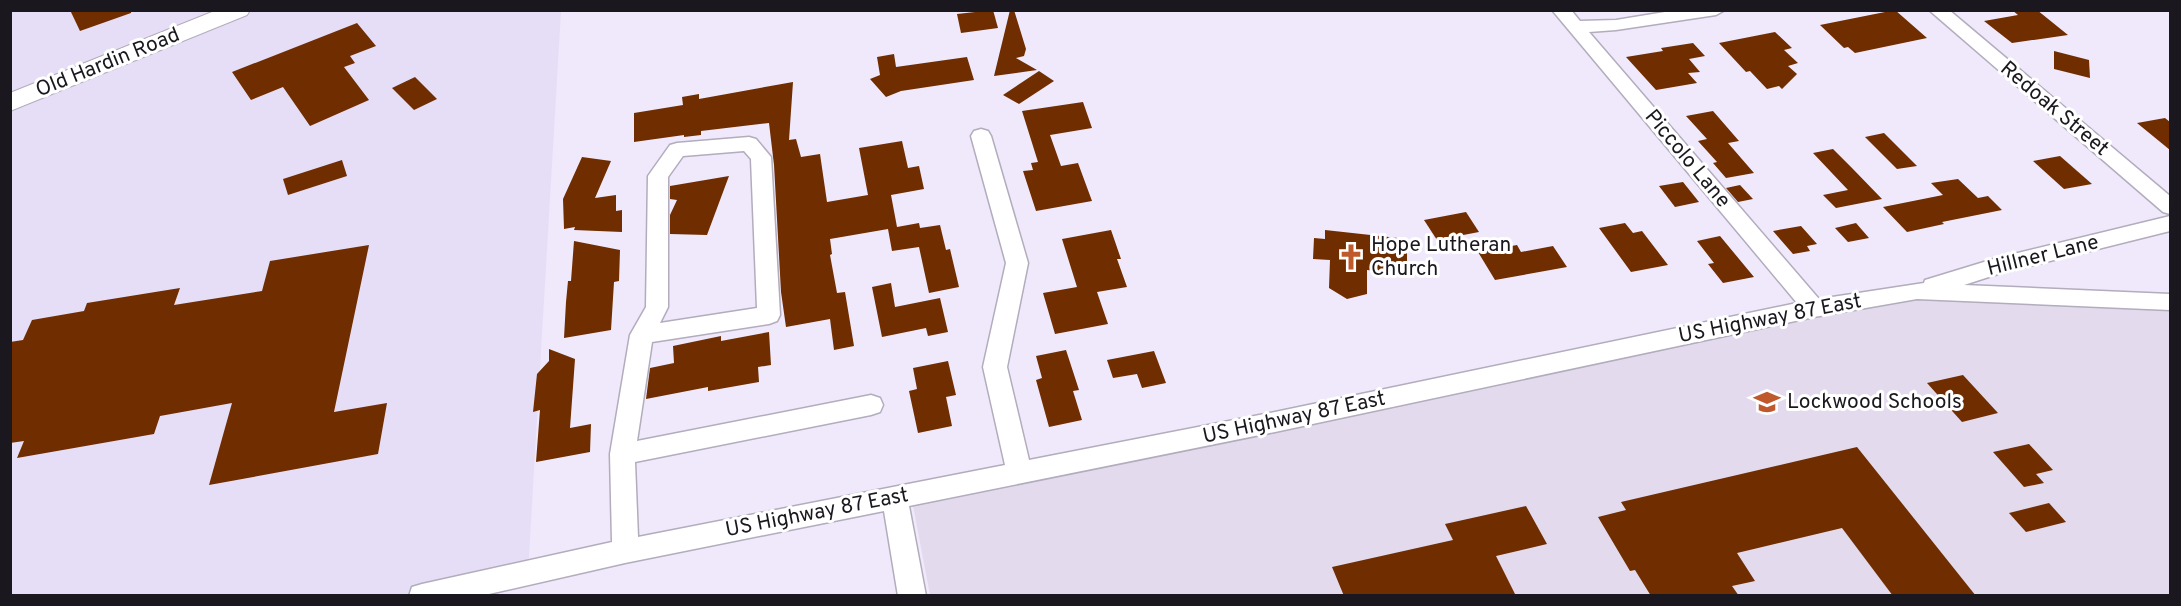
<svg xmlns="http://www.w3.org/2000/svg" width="2181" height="606" viewBox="0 0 2181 606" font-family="Overpass,sans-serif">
<rect width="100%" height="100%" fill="#efe9fb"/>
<!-- built -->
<polygon fill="#e6ddf6" points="10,11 561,11 528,572 419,596 11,595"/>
<!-- education -->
<polygon fill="#e3daee" points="1917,291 2170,302 2170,595 930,595 911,495"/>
<!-- building -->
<g fill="#6f2d00">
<polygon points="70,10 131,10 131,13 80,31"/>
<polygon points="993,10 998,28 961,33 957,14"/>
<polygon points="1010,10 1014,10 1026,49 1024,56 1016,58 1037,70 994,76"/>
<polygon points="1895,10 1927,38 1855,53 1848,47 1844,48 1820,25"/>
<polygon points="2012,10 2037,10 2068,35 2012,43 1984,21 2018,15"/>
<polygon points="357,23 376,46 350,56 355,63 344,67 369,100 310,126 283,87 251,100 232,72"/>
<polygon points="1775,32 1792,48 1784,50 1798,63 1788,66 1797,74 1782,89 1779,86 1767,89 1750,71 1746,72 1719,43"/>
<polygon points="1693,43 1705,56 1689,59 1700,72 1688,73 1697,83 1656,90 1626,57 1663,51 1661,48"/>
<polygon points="2054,51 2089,60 2090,78 2054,69"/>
<polygon points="894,54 896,67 967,57 974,80 901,91 886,97 870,79 880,75 877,57"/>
<polygon points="1039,71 1054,81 1019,104 1003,95"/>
<polygon points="415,77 437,99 414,110 392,88"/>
<polygon points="793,82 789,140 796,139 801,157 820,154 827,202 868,195 859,148 902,141 908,168 919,166 924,189 891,195 897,227 919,223 920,228 940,225 946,250 950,249 959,287 929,293 919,247 892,251 888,229 830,239 832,254 830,255 837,293 845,292 854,346 834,350 830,319 786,327 781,292 774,165 769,123 701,131 701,135 684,137 684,135 634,142 634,113 683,105 682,97 699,94 699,99"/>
<polygon points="1083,102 1092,128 1050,135 1061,166 1078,163 1092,201 1036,211 1023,171 1033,170 1031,163 1038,162 1022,111"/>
<polygon points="1713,111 1739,141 1728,143 1754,173 1726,178 1713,163 1717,162 1698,141 1707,139 1686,116"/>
<polygon points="2165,118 2170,122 2170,150 2137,123"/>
<polygon points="1884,133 1917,166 1897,169 1865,137"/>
<polygon points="1833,149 1852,168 1882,199 1836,208 1823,195 1848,190 1813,153"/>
<polygon points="2060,156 2092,184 2064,189 2033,161"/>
<polygon points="582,157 611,161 595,198 616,195 616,211 622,210 622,232 574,230 575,227 564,229 563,199"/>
<polygon points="342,160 347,176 288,195 283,179"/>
<polygon points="729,176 707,235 670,234 670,215 677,200 670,199 670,186"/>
<polygon points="1958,179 1978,198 1988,196 2002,210 1942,222 1944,224 1907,232 1883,207 1943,195 1931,183"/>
<polygon points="1683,182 1699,202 1675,207 1659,186"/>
<polygon points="1740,185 1753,199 1738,202 1726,188"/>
<polygon points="1466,212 1479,232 1437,240 1424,220"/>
<polygon points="1625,223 1633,233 1642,231 1668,265 1631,272 1599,228"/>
<polygon points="1856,223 1869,238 1848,242 1835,228"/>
<polygon points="1801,226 1817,244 1807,246 1810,251 1793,254 1773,231"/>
<polygon points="1111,230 1121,259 1117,259 1127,287 1097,292 1108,324 1055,334 1043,293 1077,287 1062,239"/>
<polygon points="1325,230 1407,239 1407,265 1384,262 1385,272 1367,270 1367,294 1347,299 1329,288 1330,260 1313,259 1314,238 1325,239"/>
<polygon points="1720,236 1754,277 1723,283 1708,264 1714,263 1697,241"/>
<polygon points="574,241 620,250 619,281 614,282 611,330 564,338 566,302 568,281 571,281"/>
<polygon points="369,245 334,412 387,403 378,454 209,485 232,403 160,416 154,434 17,458 24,441 10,443 10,342 23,340 32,320 84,311 87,303 180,288 174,305 262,291 270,261"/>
<polygon points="1517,245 1521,252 1553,246 1567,267 1495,280 1478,252"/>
<polygon points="891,283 895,307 940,298 948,332 928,336 926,328 882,337 872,287"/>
<polygon points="769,332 771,365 758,367 759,382 708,391 708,387 646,399 650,368 674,363 673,346 721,336 721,341"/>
<polygon points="549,349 575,359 570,428 591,424 590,452 536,462 540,410 533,412 537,374 549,361"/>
<polygon points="1066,350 1079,390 1073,391 1082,420 1049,427 1036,380 1042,378 1036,356"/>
<polygon points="1154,351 1166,383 1142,388 1137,374 1113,378 1107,360"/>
<polygon points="948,361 956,395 946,397 952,426 918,433 909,391 917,389 913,368"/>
<polygon points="1963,375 1998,413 1962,422 1927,383"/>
<polygon points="2029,444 2053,470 2036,474 2044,483 2024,487 1993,452"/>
<polygon points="1857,447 1976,596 1893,596 1842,528 1737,553 1755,581 1732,586 1739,596 1651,596 1635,570 1630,571 1598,517 1626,510 1621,502"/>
<polygon points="2049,503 2066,522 2026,532 2009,513"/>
<polygon points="1526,506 1547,544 1496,556 1516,596 1344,596 1332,567 1453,540 1445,524"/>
</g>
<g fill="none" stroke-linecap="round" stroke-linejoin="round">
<!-- minor casing -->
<g stroke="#b2acbd" stroke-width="3">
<g id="minor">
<path d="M1552 10H1571L1580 21 1616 20 1677 10H1725L1716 15 1616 30 1589 32 1819 299 1924 283 1925 280 1997 258 2170 216V231L1998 274 1964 285 2170 294V310L1917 299 1814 317 1275 432 909 506 926 596H898L884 511 625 563 480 596H409L412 587 422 584 612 542 610 454 630 335 646 307 648 176 670 145 677 143 749 137 756 139 771 157 780 315 777 321 769 324 652 342 637 441 871 395 880 398 883 405 880 412 871 415 635 462 638 537 1005 465 983 367 1006 263 971 136 974 131 981 129 988 131 991 136 1028 263 1007 367 1029 460 1275 412 1797 303ZM744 151 751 159 757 308 660 323 668 307V177L683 156Z"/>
<polygon points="1929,10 1949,10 2170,196 2170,214 2163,212"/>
</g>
</g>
<!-- major casing -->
<g stroke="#b2acbd" stroke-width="2">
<polygon id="major" points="217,10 250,10 247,15 10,111 10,93"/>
</g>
<!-- minor -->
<use href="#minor" fill="#fff" fill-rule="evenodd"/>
<!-- major -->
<use href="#major" fill="#fff" fill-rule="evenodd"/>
</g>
<!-- icons -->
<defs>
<g id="church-bare" transform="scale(2.07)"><path d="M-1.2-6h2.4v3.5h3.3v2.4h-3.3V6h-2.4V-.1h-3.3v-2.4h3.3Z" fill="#bf592c" stroke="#fff" stroke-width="2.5" paint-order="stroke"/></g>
<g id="school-bare" transform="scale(2.07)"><path d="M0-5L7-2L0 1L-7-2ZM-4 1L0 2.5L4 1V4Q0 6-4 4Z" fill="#bf592c" stroke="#fff" stroke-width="2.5" paint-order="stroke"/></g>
</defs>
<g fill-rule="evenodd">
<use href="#church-bare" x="1351" y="257"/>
<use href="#school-bare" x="1767" y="402"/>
</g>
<g text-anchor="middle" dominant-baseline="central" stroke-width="6" stroke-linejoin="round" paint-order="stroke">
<!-- street labels -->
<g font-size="21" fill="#1a181e" stroke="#fff">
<text transform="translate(108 63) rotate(-22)">Old Hardin Road</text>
<text transform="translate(2054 109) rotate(40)">Redoak Street</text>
<text transform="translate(1687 159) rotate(50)">Piccolo Lane</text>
<text transform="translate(2043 256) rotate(-14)">Hillner Lane</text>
<text transform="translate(1770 319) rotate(-11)">US Highway 87 East</text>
<text transform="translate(1294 418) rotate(-12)">US Highway 87 East</text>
<text transform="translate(817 513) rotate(-11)">US Highway 87 East</text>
</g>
<!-- poi labels -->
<g font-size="21" fill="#1a181e" stroke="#fff" text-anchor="start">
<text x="1371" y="245">Hope Lutheran<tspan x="1371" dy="24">Church</tspan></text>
<text x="1787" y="402">Lockwood Schools</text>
</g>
</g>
<!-- border -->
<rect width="2181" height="606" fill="none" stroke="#1a181e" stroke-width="24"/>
</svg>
